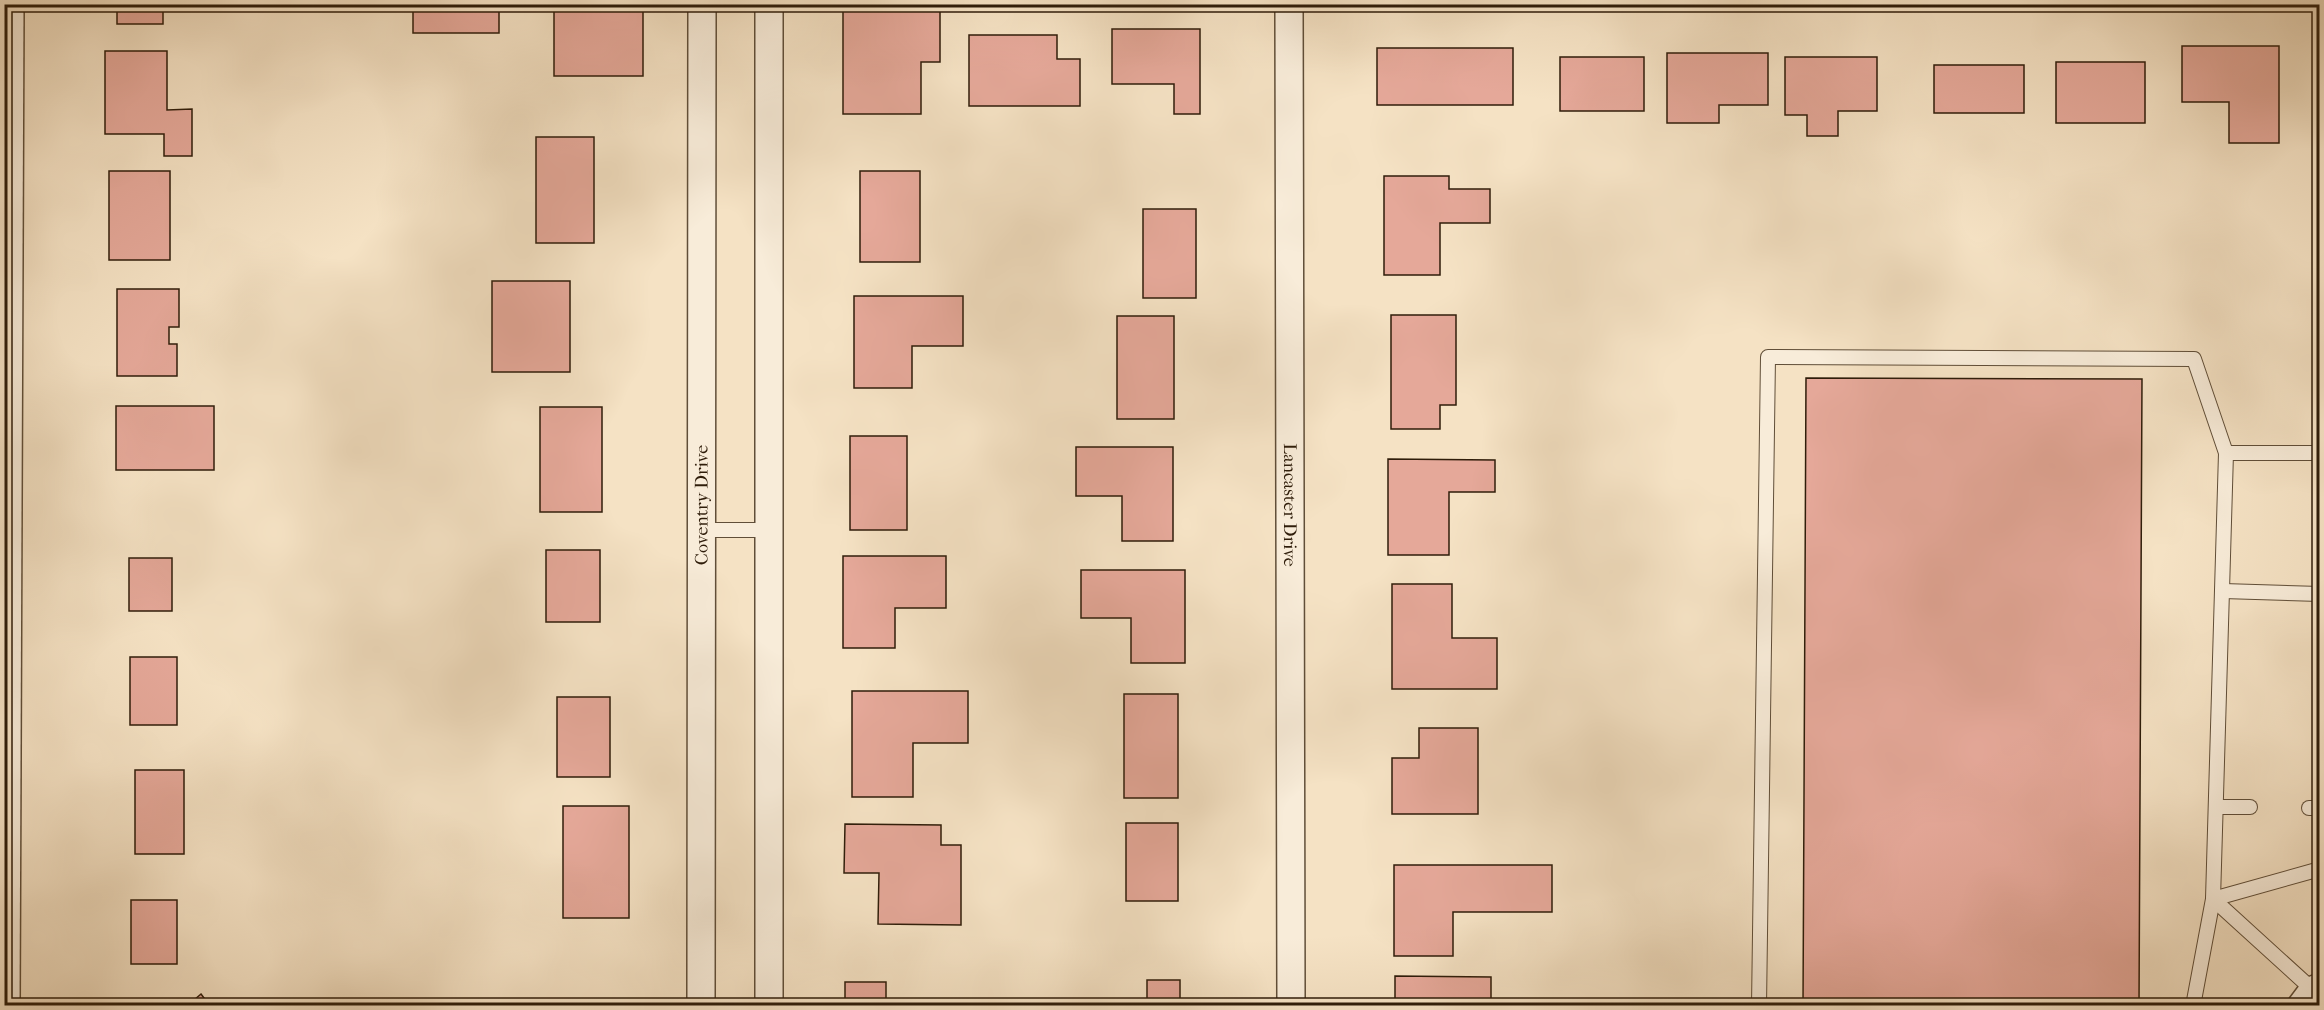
<svg xmlns="http://www.w3.org/2000/svg" width="2324" height="1010" viewBox="0 0 2324 1010" font-family="'IM FELL French Canon',serif">
<rect width="100%" height="100%" fill="#f5e2c4"/>
<filter id="stains"><feTurbulence type="fractalNoise" baseFrequency=".00333" numOctaves="4"/><feColorMatrix values="0 0 0 0 .2 0 0 0 0 .09 0 0 0 0 .02 0 0 0 .5 -.17"/></filter>
<radialGradient id="worn" r=".72"><stop offset=".6" stop-color="#630" stop-opacity="0"/><stop offset="1" stop-color="#630" stop-opacity=".3"/></radialGradient>
<!-- building -->
<g fill="#e5a899" stroke="#2f1d0a" stroke-width="1.5">
<rect x="117" y="4" width="46" height="20"/>
<rect x="413" y="4" width="86" height="29"/>
<rect x="554" y="4" width="89" height="72"/>
<polygon points="843,4 940,4 940,62 921,62 921,114 843,114"/>
<polygon points="1112,29 1200,29 1200,114 1174,114 1174,84 1112,84"/>
<polygon points="969,35 1057,35 1057,59 1080,59 1080,106 969,106"/>
<polygon points="2182,46 2279,46 2279,143 2229,143 2229,102 2182,102"/>
<rect x="1377" y="48" width="136" height="57"/>
<polygon points="105,51 167,51 167,110 192,109 192,156 164,156 164,134 105,134"/>
<polygon points="1667,53 1768,53 1768,105 1719,105 1719,123 1667,123"/>
<rect x="1560" y="57" width="84" height="54"/>
<polygon points="1785,57 1877,57 1877,111 1838,111 1838,136 1807,136 1807,115 1785,115"/>
<rect x="2056" y="62" width="89" height="61"/>
<rect x="1934" y="65" width="90" height="48"/>
<rect x="536" y="137" width="58" height="106"/>
<rect x="109" y="171" width="61" height="89"/>
<rect x="860" y="171" width="60" height="91"/>
<polygon points="1384,176 1449,176 1449,189 1490,189 1490,223 1440,223 1440,275 1384,275"/>
<rect x="1143" y="209" width="53" height="89"/>
<rect x="492" y="281" width="78" height="91"/>
<polygon points="117,289 179,289 179,327 169,327 169,344 177,344 177,376 117,376"/>
<polygon points="854,296 963,296 963,346 912,346 912,388 854,388"/>
<polygon points="1391,315 1456,315 1456,405 1440,405 1440,429 1391,429"/>
<rect x="1117" y="316" width="57" height="103"/>
<polygon points="1806,378 2142,379 2139,1006 1803,1006"/>
<rect x="116" y="406" width="98" height="64"/>
<rect x="540" y="407" width="62" height="105"/>
<rect x="850" y="436" width="57" height="94"/>
<polygon points="1076,447 1173,447 1173,541 1122,541 1122,496 1076,496"/>
<polygon points="1388,459 1495,460 1495,492 1449,492 1449,555 1388,555"/>
<rect x="546" y="550" width="54" height="72"/>
<polygon points="843,556 946,556 946,608 895,608 895,648 843,648"/>
<rect x="129" y="558" width="43" height="53"/>
<polygon points="1081,570 1185,570 1185,663 1131,663 1131,618 1081,618"/>
<polygon points="1392,584 1452,584 1452,638 1497,638 1497,689 1392,689"/>
<rect x="130" y="657" width="47" height="68"/>
<polygon points="852,691 968,691 968,743 913,743 913,797 852,797"/>
<rect x="1124" y="694" width="54" height="104"/>
<rect x="557" y="697" width="53" height="80"/>
<polygon points="1419,728 1478,728 1478,814 1392,814 1392,758 1419,758"/>
<rect x="135" y="770" width="49" height="84"/>
<rect x="563" y="806" width="66" height="112"/>
<rect x="1126" y="823" width="52" height="78"/>
<polygon points="845,824 941,825 941,845 961,845 961,925 878,924 879,873 844,873"/>
<polygon points="1394,865 1552,865 1552,912 1453,912 1453,956 1394,956"/>
<rect x="131" y="900" width="46" height="64"/>
<polygon points="1395,976 1491,977 1491,1006 1395,1006"/>
<rect x="1147" y="980" width="33" height="19"/>
<polygon points="845,982 886,982 886,999 869,999 869,1006 845,1006"/>
<polygon points="201,994 210,1006 187,1006"/>
<rect x="409" y="1001" width="90" height="5"/>
</g>
<g fill="none" stroke-linecap="round" stroke-linejoin="round">
<!-- lane casing -->
<g stroke="#604e38" stroke-width="16">
<g id="lane">
<polyline points="702,530 770,530"/>
<polyline points="2223,591 2320,594"/>
<polyline points="2216,807 2250,807"/>
<polyline points="2309,808 2320,808"/>
<polyline points="2313,990 2213,899 2320,869"/>
<polyline points="1759,1006 1768,357 2194,359 2226,453"/>
<polyline points="2193,1006 2213,899 2226,453 2320,453"/>
</g>
</g>
<!-- street casing -->
<g stroke="#604e38" stroke-width="30">
<g id="street">
<path id="s1" d="M1289 4 1291 1006"/>
<polyline points="6,1006 10,4"/>
<path id="s2" d="M701 1006 702 4"/>
<polyline points="769,1006 769,4"/>
<polyline points="2301,1006 2313,990 2320,987"/>
</g>
</g>
<!-- lane -->
<use href="#lane" stroke="#f8ecd9" stroke-width="14"/>
<!-- street -->
<use href="#street" stroke="#f8ecd9" stroke-width="27"/>
</g>
<g text-anchor="middle" dominant-baseline="central" stroke-width="5" stroke-linejoin="round" paint-order="stroke">
<!-- street labels -->
<g font-size="18" fill="#2f1d0a" stroke="#f8ecd9">
<text stroke="none"><textPath href="#s2" startOffset="501">Coventry Drive</textPath></text>
<text stroke="none"><textPath href="#s1" startOffset="501">Lancaster Drive</textPath></text>
</g>
</g>
<!-- margin -->
<rect width="2324" height="1010" fill="none" stroke="#f5e2c4" stroke-width="24"/>
<rect x="6" y="6" width="2312" height="998" fill="none" stroke="#2f1d0a" stroke-width="3"/>
<rect x="12" y="12" width="2300" height="986" fill="none" stroke="#2f1d0a" stroke-width="1.5"/>
<rect width="100%" height="100%" filter="url(#stains)"/>
<rect width="100%" height="100%" fill="url(#worn)"/>
</svg>
